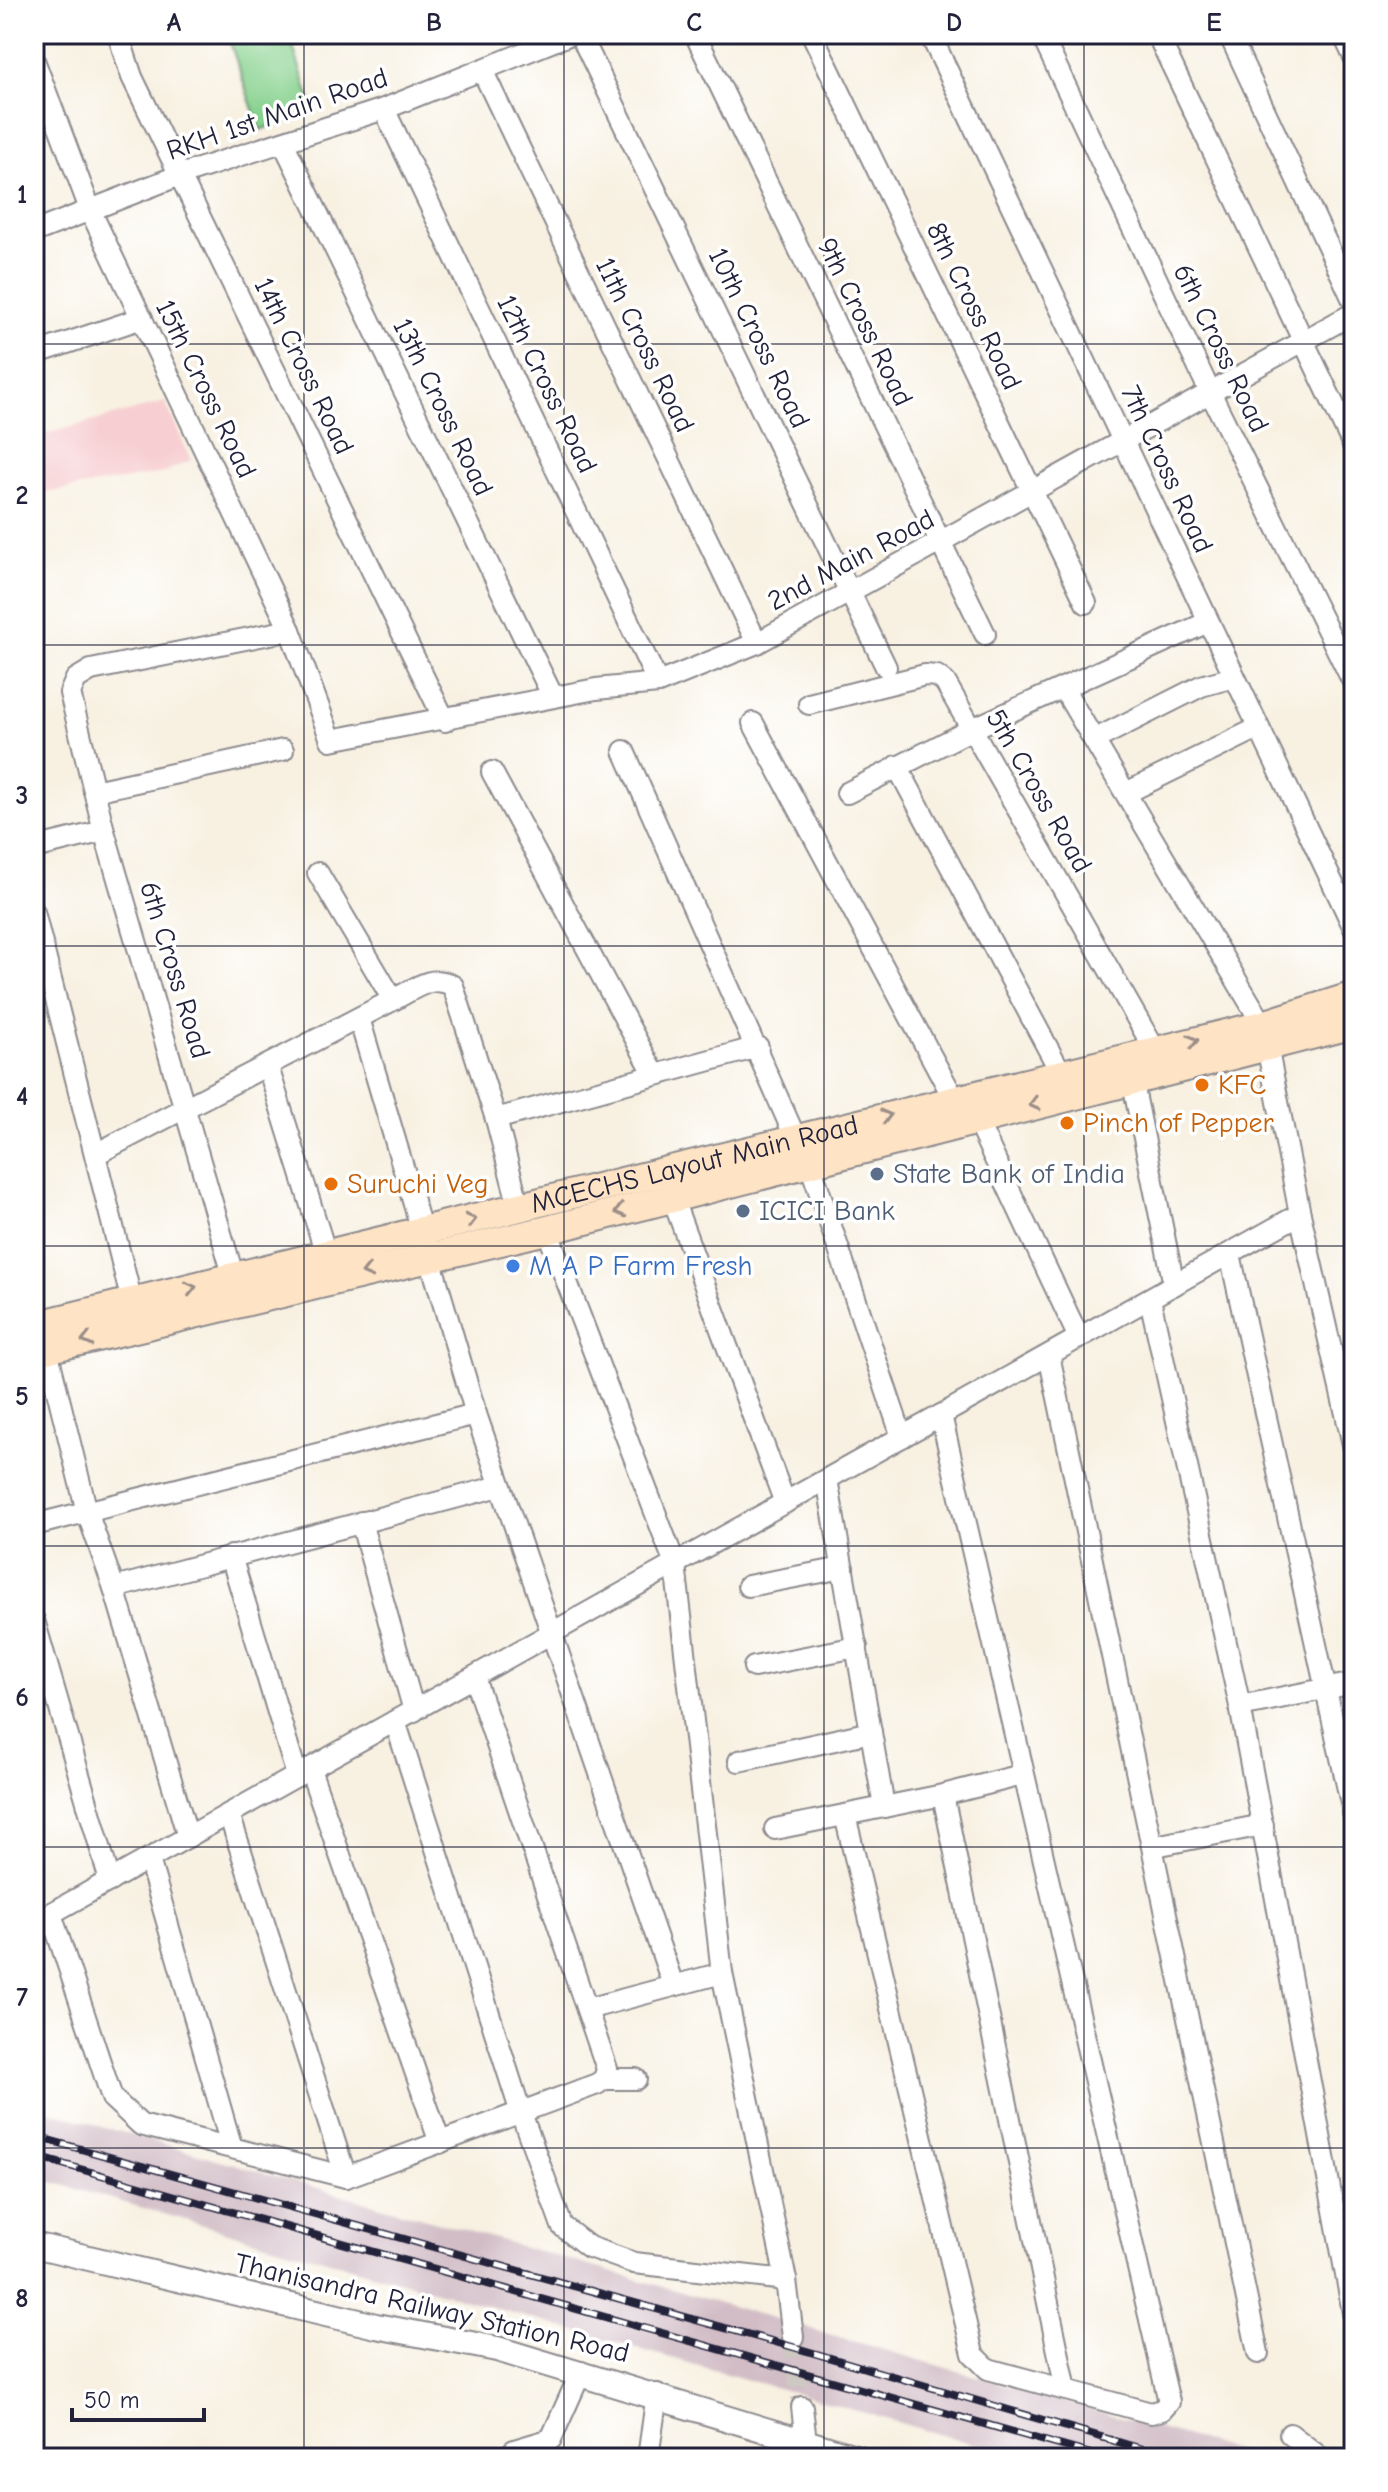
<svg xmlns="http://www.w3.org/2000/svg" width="1388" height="2492" viewBox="0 0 1388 2492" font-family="'Comic Neue',sans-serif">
<rect width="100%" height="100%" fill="#fff"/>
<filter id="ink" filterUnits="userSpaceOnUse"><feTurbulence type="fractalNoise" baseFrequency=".0125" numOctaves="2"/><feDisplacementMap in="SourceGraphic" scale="16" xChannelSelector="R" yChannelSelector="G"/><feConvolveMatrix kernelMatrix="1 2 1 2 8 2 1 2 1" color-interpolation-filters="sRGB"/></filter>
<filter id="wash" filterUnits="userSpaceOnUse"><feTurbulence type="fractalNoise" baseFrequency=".006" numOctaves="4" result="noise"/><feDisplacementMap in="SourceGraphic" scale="32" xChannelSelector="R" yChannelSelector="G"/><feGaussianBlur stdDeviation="1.8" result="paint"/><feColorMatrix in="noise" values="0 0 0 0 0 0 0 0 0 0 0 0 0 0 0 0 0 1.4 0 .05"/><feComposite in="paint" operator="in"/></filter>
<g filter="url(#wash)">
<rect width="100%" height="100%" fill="#f8f1e2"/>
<!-- built -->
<polygon fill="#f7cfd2" points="165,402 191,460 163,473 34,495 34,437"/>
<!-- industrial -->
<polygon fill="#d2bdc6" points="34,2107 1262,2458 1023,2458 34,2177"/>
<!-- green -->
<polygon fill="#88d28f" stroke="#557a65" stroke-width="2" points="227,34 289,34 314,112 260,130"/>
</g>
<g filter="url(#ink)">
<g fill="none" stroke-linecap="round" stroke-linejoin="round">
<!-- minor-tunnel -->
<polyline stroke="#cdc8c1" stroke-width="20" stroke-dasharray="20 10" stroke-linecap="butt" points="793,2337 802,2407"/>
<!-- minor casing -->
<g stroke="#8d8a8e" stroke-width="24">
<g id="minor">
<polyline points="118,34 132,77 445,721"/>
<polyline points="580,34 886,667"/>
<polyline points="695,34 985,634"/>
<polyline points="812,34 1086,603"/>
<polyline points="930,34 1354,928"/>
<polyline points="1041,34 1209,390 1354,684"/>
<polyline points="1157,34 1354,447"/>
<polyline points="1229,34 1354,302"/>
<polyline points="1343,34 1354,57"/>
<polyline points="34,60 91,212 290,630 331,740 596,689 658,683 757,643 1354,313"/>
<polyline points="483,72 757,643"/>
<polyline points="384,109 658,683"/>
<polyline points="283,142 553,697"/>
<polyline points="34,232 180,175 384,109 571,34"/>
<polyline points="46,350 142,318"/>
<polyline points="1063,688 1263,1025"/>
<polyline points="809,704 925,675 937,676 945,682 1155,1050"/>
<polyline points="753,723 954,1099"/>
<polyline points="1094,740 1201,686 1234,677"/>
<polyline points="624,751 796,1139"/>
<polyline points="897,766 1068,1086"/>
<polyline points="492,772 654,1073"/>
<polyline points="94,791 283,750"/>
<polyline points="1128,792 1258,728"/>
<polyline points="847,793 972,729 1208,622"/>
<polyline points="34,848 104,831"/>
<path d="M318 873 393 1000C413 990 432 973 453 986L496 1119 519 1207"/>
<polyline points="34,912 132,1302"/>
<polyline points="359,1018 476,1414 673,1985"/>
<polyline points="1267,1046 1300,1214 1354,1449"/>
<polyline points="268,1067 326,1254"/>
<polyline points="1132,1079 1174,1285"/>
<polyline points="496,1119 758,1047"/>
<polyline points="976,1119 1079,1338"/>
<polyline points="96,1154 393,1000"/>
<polyline points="809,1161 902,1437"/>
<polyline points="672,1197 785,1503"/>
<polyline points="547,1230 675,1564 722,1973 786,2280 793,2337"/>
<polyline points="1230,1254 1354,1817"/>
<polyline points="234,1278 104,831 70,693 76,679 91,670 290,630"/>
<polyline points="34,1297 87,1512 114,1588 188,1837"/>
<polyline points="1150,1299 1240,1706 1354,2318"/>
<polyline points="1049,1355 1258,2353"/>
<polyline points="941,1415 1169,2402 1162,2410 1151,2413 1066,2390 943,1795"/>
<polyline points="827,1479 884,1807"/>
<polyline points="361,1522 414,1711"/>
<polyline points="34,1525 476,1414"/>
<polyline points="231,1556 297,1776"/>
<polyline points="748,1586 843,1568"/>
<polyline points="114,1588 500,1486"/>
<polyline points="34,1620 110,1881"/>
<polyline points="754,1667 857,1647"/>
<polyline points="1240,1706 1354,1683"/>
<polyline points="395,1721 521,2113 562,2226 589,2247 634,2263 786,2280"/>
<polyline points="739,1761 871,1732"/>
<polyline points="310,1769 440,2143"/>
<polyline points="229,1814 346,2177"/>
<polyline points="845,1815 973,2354 988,2369 1066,2390"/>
<polyline points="775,1829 943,1795 1022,1775"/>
<polyline points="1155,1846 1263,1825"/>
<polyline points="149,1859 231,2145"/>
<polyline points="51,1914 112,2098 141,2125 346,2177 597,2084 604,2079 607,2069 474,1677"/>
<polyline points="34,1923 1300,1214"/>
<polyline points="587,2009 722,1973"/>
<polyline points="604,2079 636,2079"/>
<polyline points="802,2407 806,2442"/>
<polyline points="1290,2434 1321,2458"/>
<polyline points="514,2450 551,2439 581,2372"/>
<polyline points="648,2458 657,2394"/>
</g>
</g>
<!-- tertiary casing -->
<g stroke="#8d8a8e" stroke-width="28">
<polyline id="tertiary" points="34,2245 376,2326 497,2349 858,2458"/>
</g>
<!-- secondary casing -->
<g stroke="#8d8a8e" stroke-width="32">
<g id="secondary">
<path id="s1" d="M34 1326 1263 1025 1354 996"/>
<polyline points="34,1352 547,1230 1354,1024"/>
</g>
</g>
<!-- minor -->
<use href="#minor" stroke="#fff" stroke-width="20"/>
<!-- tertiary -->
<use href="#tertiary" stroke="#fff" stroke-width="24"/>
<!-- secondary -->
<use href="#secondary" stroke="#fee4c5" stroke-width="28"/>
<!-- rail casing -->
<g stroke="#22223b" stroke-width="8">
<g id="rail">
<polyline points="34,2136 793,2347 1173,2458"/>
<polyline points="34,2156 1105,2458"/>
</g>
</g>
<!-- rail -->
<use href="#rail" stroke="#fff" stroke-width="5" stroke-dasharray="15" stroke-linecap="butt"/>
</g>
<!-- one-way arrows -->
<defs><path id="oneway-chevron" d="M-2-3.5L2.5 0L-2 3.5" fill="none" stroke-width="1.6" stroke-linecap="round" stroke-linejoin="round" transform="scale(2)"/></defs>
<g stroke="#9b8d87">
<use href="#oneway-chevron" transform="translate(1193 1041) rotate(-13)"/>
<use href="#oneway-chevron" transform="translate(1034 1104) rotate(165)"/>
<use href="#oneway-chevron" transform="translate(886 1116) rotate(-14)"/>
<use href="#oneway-chevron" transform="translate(620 1211) rotate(165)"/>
<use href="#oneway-chevron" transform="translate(471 1220) rotate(-15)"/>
<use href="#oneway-chevron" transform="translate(367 1272) rotate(166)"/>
<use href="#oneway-chevron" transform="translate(191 1288) rotate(-13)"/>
<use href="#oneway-chevron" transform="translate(87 1340) rotate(166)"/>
</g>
</g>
<!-- grid -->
<path fill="none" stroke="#22223b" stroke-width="2" stroke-opacity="0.55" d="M304 34V2458M564 34V2458M824 34V2458M1084 34V2458M34 344H1354M34 645H1354M34 946H1354M34 1246H1354M34 1546H1354M34 1847H1354M34 2148H1354"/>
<!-- markers -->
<g fill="#e8710a" stroke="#fff" stroke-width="3">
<circle cx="1202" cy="1085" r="8"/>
<circle cx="1067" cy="1123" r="8"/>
<circle cx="331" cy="1184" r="8"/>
</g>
<g fill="#5c6f8a" stroke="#fff" stroke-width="3">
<circle cx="877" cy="1174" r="8"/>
<circle cx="743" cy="1211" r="8"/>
</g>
<circle fill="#3f7fe0" stroke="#fff" stroke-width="3" cx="513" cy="1266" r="8"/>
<g text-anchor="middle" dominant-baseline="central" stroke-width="7" stroke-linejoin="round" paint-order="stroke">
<!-- street labels -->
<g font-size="28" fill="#22223b" stroke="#fff">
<text transform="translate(277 114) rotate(-19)">RKH 1st Main Road</text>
<text transform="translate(974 306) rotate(64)">8th Cross Road</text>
<text transform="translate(865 322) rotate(64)">9th Cross Road</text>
<text transform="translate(759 338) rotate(64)">10th Cross Road</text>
<text transform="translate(645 345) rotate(64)">11th Cross Road</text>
<text transform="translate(1221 348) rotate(64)">6th Cross Road</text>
<text transform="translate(304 366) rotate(64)">14th Cross Road</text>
<text transform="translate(547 384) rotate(64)">12th Cross Road</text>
<text transform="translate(206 389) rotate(64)">15th Cross Road</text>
<text transform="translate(443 407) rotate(64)">13th Cross Road</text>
<text transform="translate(1167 469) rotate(65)">7th Cross Road</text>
<text transform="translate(851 560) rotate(-28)">2nd Main Road</text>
<text transform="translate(1039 791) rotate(60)">5th Cross Road</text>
<text transform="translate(175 970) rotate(73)">6th Cross Road</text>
<text stroke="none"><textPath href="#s1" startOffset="680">MCECHS Layout Main Road</textPath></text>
<text transform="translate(432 2308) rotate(13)">Thanisandra Railway Station Road</text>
</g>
<!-- food labels -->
<g font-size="28" fill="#c56008" stroke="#fff" text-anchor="start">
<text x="1218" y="1085">KFC</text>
<text x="1083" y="1123">Pinch of Pepper</text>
<text x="347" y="1184">Suruchi Veg</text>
</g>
<!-- service labels -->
<g font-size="28" fill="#4e5e75" stroke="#fff" text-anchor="start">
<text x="893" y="1174">State Bank of India</text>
<text x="759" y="1211">ICICI Bank</text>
</g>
<!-- shop labels -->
<g font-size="28" fill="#366cbe" stroke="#fff" text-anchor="start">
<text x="529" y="1266">M A P Farm Fresh</text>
</g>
</g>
<!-- margin -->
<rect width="1388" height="2492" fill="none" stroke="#fff" stroke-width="88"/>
<!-- scale -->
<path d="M72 2408v12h132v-12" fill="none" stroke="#22223b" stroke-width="4"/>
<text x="84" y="2408" font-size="24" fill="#22223b" stroke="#ffffff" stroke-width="6" paint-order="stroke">50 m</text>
<rect x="44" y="44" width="1300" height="2404" fill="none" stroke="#22223b" stroke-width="3"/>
<g font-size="26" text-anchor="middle" font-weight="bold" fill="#22223b">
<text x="174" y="31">A</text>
<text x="434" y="31">B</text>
<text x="694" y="31">C</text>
<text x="954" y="31">D</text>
<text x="1214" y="31">E</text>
<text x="22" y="203">1</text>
<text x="22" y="504">2</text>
<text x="22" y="804">3</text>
<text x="22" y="1105">4</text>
<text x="22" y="1405">5</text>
<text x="22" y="1706">6</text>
<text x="22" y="2006">7</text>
<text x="22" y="2307">8</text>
</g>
</svg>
